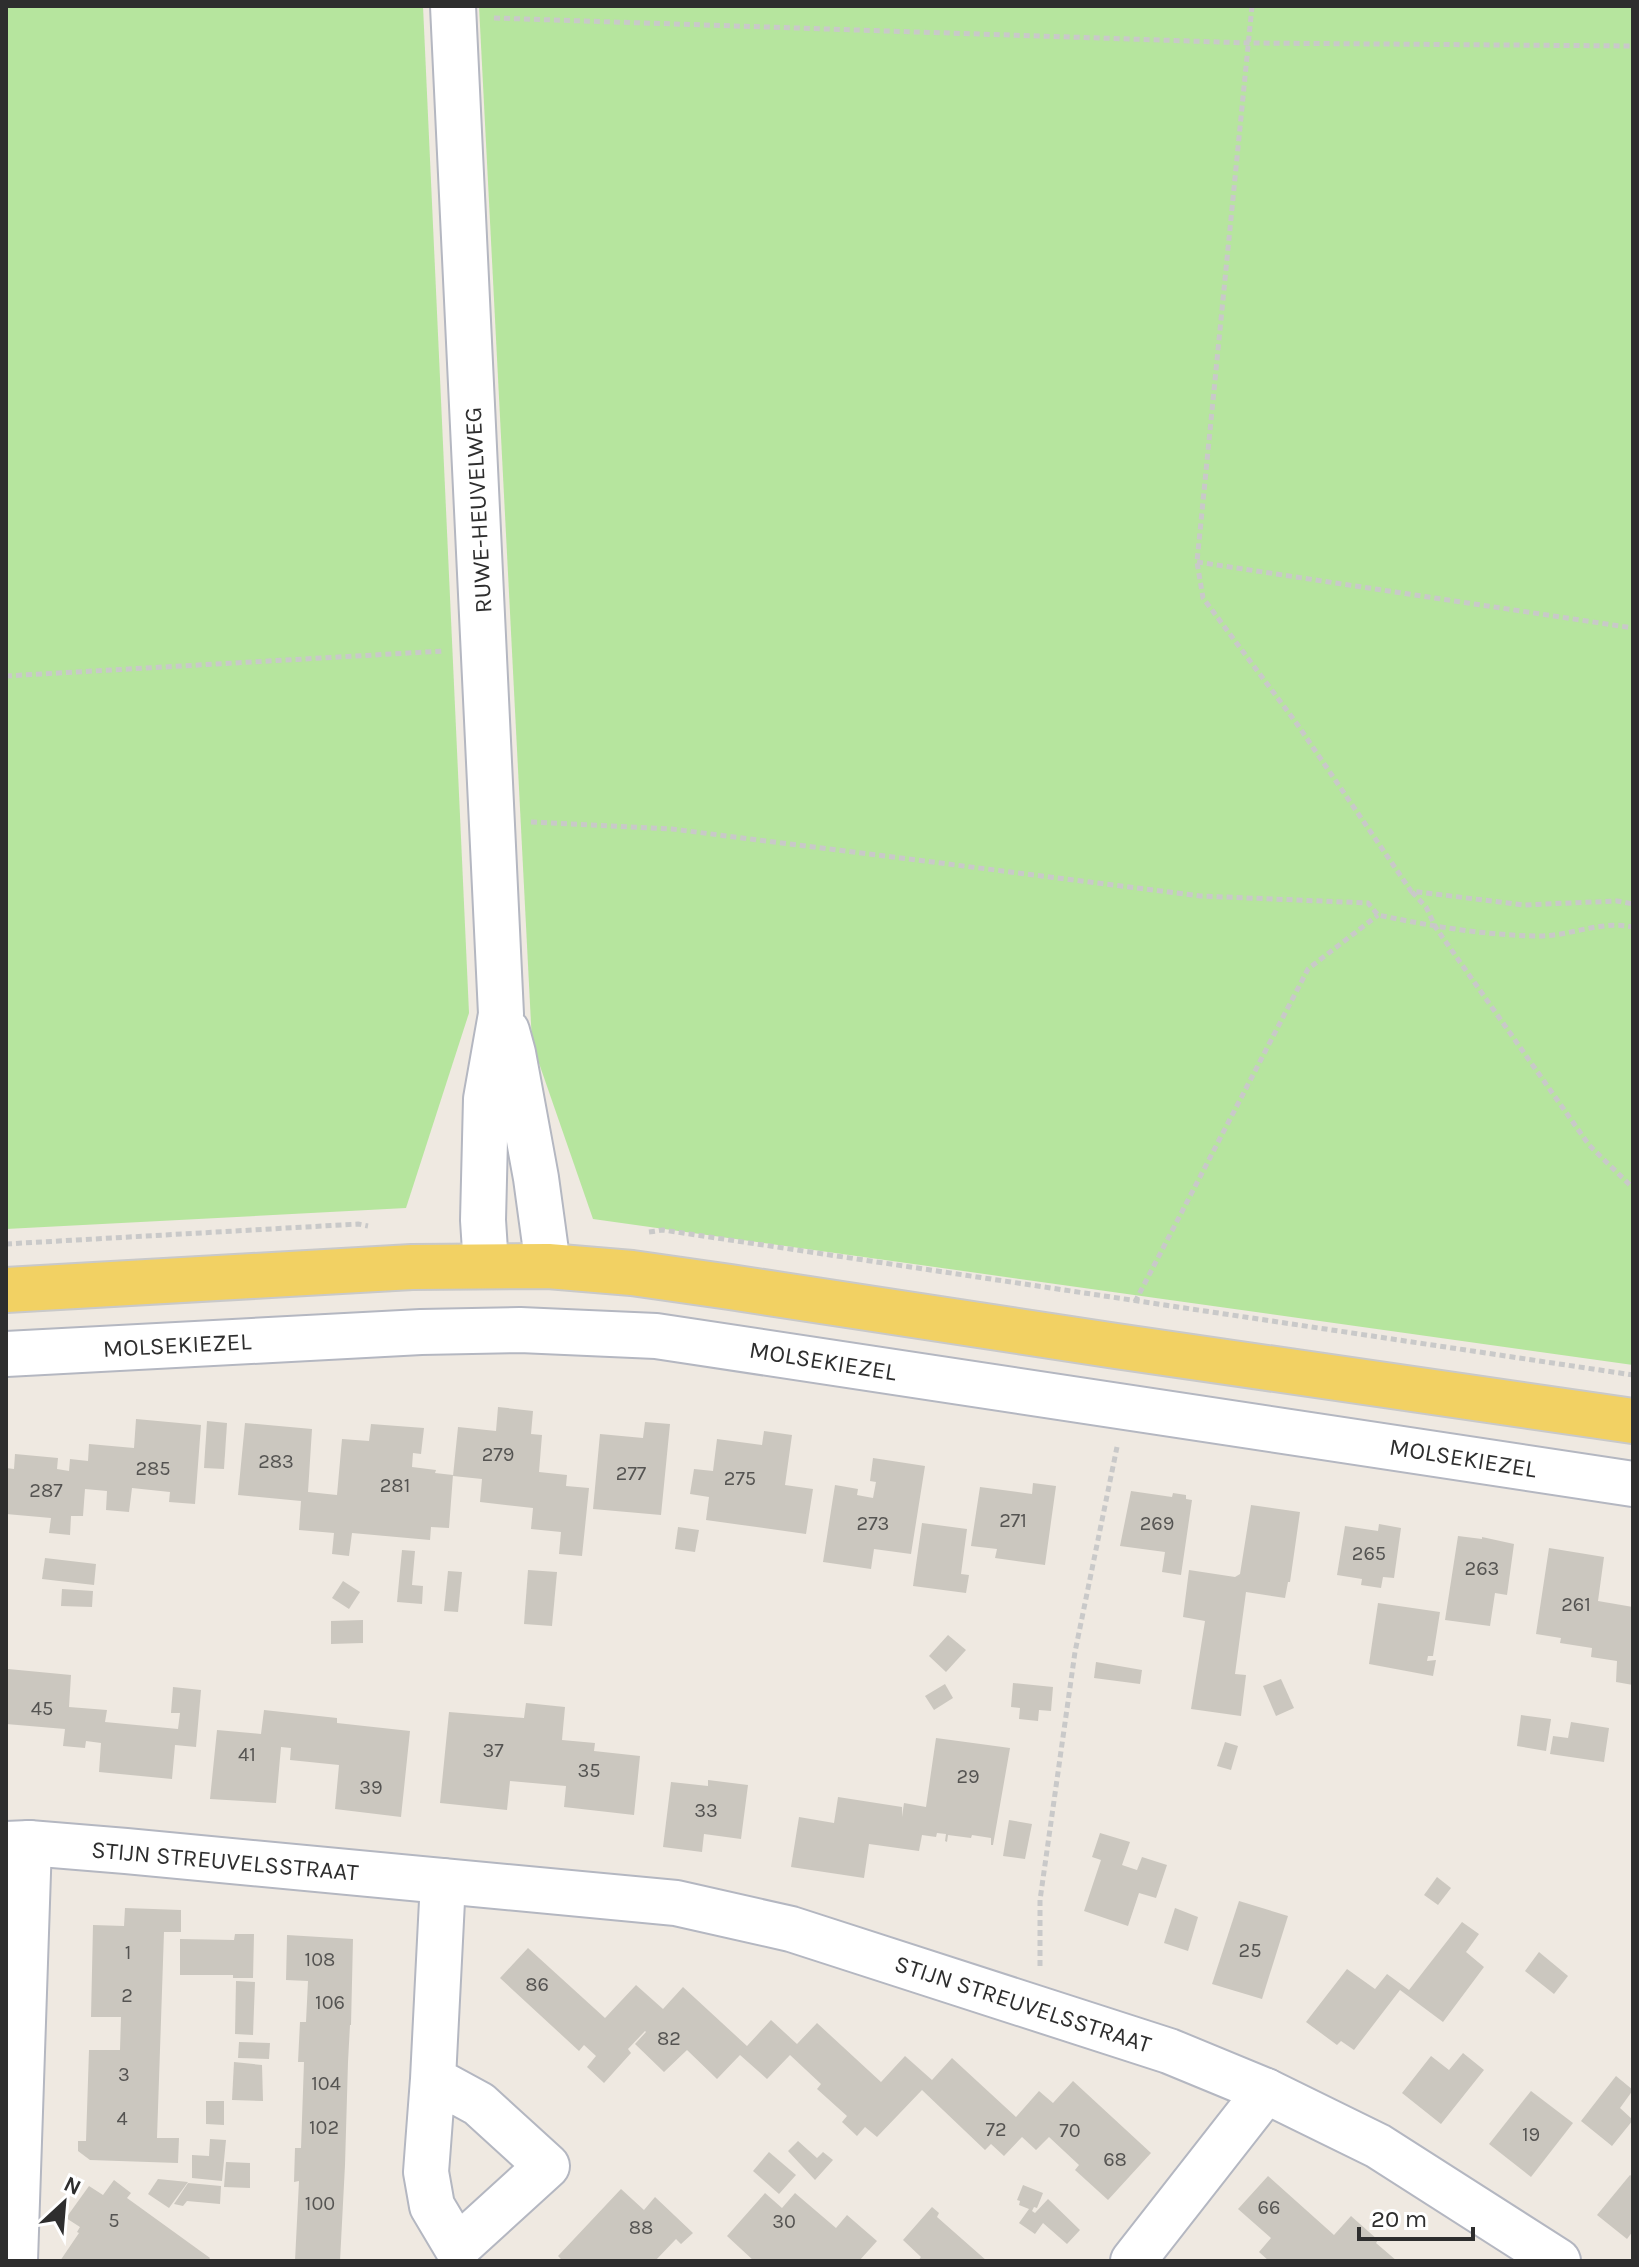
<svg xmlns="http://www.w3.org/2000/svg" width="1639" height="2267" viewBox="0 0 1639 2267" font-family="Karla,sans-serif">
<rect width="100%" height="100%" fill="#efe9e1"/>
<!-- green -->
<g fill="#b6e59e">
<polygon points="6,6 423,6 469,1013 406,1208 6,1229"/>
<polygon points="479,6 1633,6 1633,1365 593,1219 532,1043"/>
</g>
<!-- building -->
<g fill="#cbc7bf">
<polygon points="498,1407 533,1411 531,1434 542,1435 539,1472 567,1475 566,1486 589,1488 582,1556 559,1554 561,1532 531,1529 533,1508 480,1502 482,1479 453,1476 458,1427 496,1431"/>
<polygon points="136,1419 201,1425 195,1504 169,1502 170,1492 132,1488 129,1512 106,1510 107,1491 85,1489 83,1516 71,1516 70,1535 49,1533 51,1518 6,1514 6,1468 14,1469 15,1454 58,1458 57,1469 69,1471 70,1459 88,1461 89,1444 134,1448"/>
<polygon points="207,1421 227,1423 224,1469 204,1468"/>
<polygon points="645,1422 670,1424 661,1515 593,1509 600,1434 643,1438"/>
<polygon points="245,1423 312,1429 308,1492 337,1495 342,1439 369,1441 371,1424 424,1428 421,1454 413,1453 412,1467 436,1470 435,1473 453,1475 449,1528 431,1527 430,1540 352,1533 349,1556 332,1554 334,1533 299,1530 301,1501 238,1495"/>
<polygon points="764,1431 792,1435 785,1485 813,1489 806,1534 706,1520 709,1497 690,1494 694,1469 713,1471 717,1439 762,1445"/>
<polygon points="873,1458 925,1466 911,1554 874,1549 871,1569 823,1562 835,1485 858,1489 857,1495 873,1498 876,1482 870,1481"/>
<polygon points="1033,1483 1056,1486 1045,1565 995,1558 997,1549 971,1546 980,1487 1032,1494"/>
<polygon points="1131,1491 1172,1497 1173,1493 1186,1495 1186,1499 1192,1500 1181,1575 1162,1572 1165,1552 1120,1546"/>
<polygon points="1251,1505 1300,1512 1290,1582 1288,1582 1285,1598 1246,1592 1235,1674 1246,1675 1241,1716 1191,1709 1205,1621 1183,1617 1189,1570 1235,1577 1240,1574"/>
<polygon points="922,1523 967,1529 961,1574 969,1575 966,1593 913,1586"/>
<polygon points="1379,1524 1401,1528 1394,1578 1383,1577 1381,1588 1361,1585 1362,1579 1337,1575 1345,1526 1378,1531"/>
<polygon points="678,1527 699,1530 695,1552 675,1549"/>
<polygon points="1458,1536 1482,1539 1482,1537 1514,1544 1507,1595 1495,1593 1490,1626 1445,1620"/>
<polygon points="1549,1548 1604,1557 1598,1601 1633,1607 1633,1685 1616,1682 1617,1661 1591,1657 1592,1648 1560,1643 1561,1638 1536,1634"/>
<polygon points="402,1550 415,1551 412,1585 423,1586 422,1604 397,1602"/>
<polygon points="45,1558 96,1564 94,1585 42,1579"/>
<polygon points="528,1570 557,1572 552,1626 524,1624"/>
<polygon points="448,1571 462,1572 458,1612 444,1611"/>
<polygon points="343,1581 360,1592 349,1609 332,1598"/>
<polygon points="62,1589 93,1591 92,1607 61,1606"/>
<polygon points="1378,1603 1440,1612 1433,1656 1428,1656 1427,1661 1436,1660 1433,1676 1369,1664"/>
<polygon points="363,1620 363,1643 331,1644 331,1621"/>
<polygon points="948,1635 966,1650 946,1672 929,1656"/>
<polygon points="1096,1662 1142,1670 1140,1684 1094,1678"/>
<polygon points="8,1669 71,1675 69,1707 107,1710 105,1722 178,1729 180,1713 171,1713 173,1687 201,1690 196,1747 175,1745 172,1779 99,1772 101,1743 86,1741 85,1748 63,1746 65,1729 6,1724"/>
<polygon points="1281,1679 1294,1708 1276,1716 1263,1686"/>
<polygon points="1013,1683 1053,1687 1051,1711 1039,1710 1038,1721 1019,1719 1020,1708 1011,1707"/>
<polygon points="945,1684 953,1698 934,1710 925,1696"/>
<polygon points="526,1703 565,1707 562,1740 595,1743 594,1751 640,1756 634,1815 564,1807 566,1786 510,1781 507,1810 440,1803 449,1712 524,1718"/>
<polygon points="264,1710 337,1718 337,1723 410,1731 401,1817 335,1809 339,1765 290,1760 291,1748 281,1747 276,1803 210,1799 217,1730 261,1734"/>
<polygon points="1521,1715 1551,1719 1546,1751 1517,1746"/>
<polygon points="1571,1722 1609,1728 1604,1762 1550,1754 1553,1736 1568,1738"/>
<polygon points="936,1738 1010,1748 993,1845 991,1845 991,1838 972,1835 971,1838 948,1835 947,1842 945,1841 946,1834 937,1833 936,1837 922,1835 919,1851 869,1844 864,1878 791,1867 799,1817 834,1823 838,1797 902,1807 902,1817 904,1803 926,1807"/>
<polygon points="1225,1742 1238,1746 1231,1770 1217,1766"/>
<polygon points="708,1780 748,1785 741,1839 704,1834 702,1852 663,1847 671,1782 708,1786"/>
<polygon points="1009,1820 1032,1824 1025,1859 1003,1856"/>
<polygon points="1100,1833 1130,1842 1122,1865 1137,1870 1142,1857 1167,1865 1156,1898 1139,1893 1128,1926 1084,1911 1101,1860 1092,1857"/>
<polygon points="1437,1877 1451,1888 1438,1905 1424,1895"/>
<polygon points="1239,1901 1288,1916 1262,1999 1212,1984"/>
<polygon points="125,1908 181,1910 181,1932 164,1932 157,2138 179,2138 178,2163 90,2160 78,2151 78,2141 86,2141 89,2050 120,2050 121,2017 91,2017 93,1925 124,1926"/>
<polygon points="1175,1908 1198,1917 1188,1951 1164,1943"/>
<polygon points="1462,1922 1479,1934 1466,1952 1484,1967 1443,2022 1400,1990 1354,2050 1341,2041 1337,2045 1306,2022 1347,1969 1375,1989 1387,1974 1409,1990"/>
<polygon points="235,1934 254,1934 253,1978 233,1978 233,1975 180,1975 180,1939 234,1940"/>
<polygon points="287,1935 353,1939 351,2025 350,2025 348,2062 345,2165 340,2261 295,2261 299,2181 294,2182 295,2148 301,2148 304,2062 298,2062 300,2022 306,2022 308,1981 286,1980"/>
<polygon points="528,1948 605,2018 636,1985 663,2009 683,1987 747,2046 771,2020 797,2044 817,2023 881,2082 905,2056 932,2080 952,2058 1016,2117 1039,2091 1053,2103 1073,2081 1151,2153 1108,2200 1075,2170 1079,2165 1049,2137 1036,2150 1022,2137 1004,2156 991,2144 985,2150 922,2090 877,2137 865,2127 857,2136 842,2122 847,2116 817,2089 821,2084 790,2055 767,2079 740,2055 717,2079 687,2050 664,2072 635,2044 646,2032 645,2031 628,2049 631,2053 604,2083 587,2067 596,2056 584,2045 579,2051 500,1978"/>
<polygon points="1539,1952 1568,1976 1554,1994 1525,1971"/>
<polygon points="236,1981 255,1982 253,2035 235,2034"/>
<polygon points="239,2042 270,2043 269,2059 238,2058"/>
<polygon points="1463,2053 1484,2070 1441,2124 1402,2093 1431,2056 1449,2070"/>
<polygon points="234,2062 262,2065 263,2101 232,2100"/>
<polygon points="1616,2076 1633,2090 1620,2108 1633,2120 1612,2146 1581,2121"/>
<polygon points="1531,2091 1573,2123 1531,2177 1489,2144"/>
<polygon points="206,2101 224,2101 224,2125 206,2124"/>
<polygon points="210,2139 226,2140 222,2181 192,2178 192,2155 209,2156"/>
<polygon points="798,2141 817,2158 823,2152 833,2160 815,2180 788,2151"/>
<polygon points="769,2152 796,2175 779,2194 753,2171"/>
<polygon points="226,2162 250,2163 250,2188 224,2187"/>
<polygon points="1630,2175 1633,2177 1633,2231 1627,2239 1597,2215"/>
<polygon points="1268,2176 1334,2235 1351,2216 1378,2240 1376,2243 1397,2261 1269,2261 1259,2252 1271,2238 1238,2209"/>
<polygon points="158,2179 188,2182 169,2208 148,2194"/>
<polygon points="114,2180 131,2193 127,2198 210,2258 208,2261 60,2261 79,2233 77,2232 80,2227 66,2218 89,2186 103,2195"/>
<polygon points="188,2183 221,2186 220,2204 187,2201 183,2206 174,2204"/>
<polygon points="1023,2185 1043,2193 1037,2208 1034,2207 1032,2211 1035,2213 1048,2199 1080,2230 1067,2244 1043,2223 1035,2234 1019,2223 1029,2209 1019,2205 1020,2201 1017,2200"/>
<polygon points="621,2189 644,2210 655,2197 693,2233 681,2244 676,2239 655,2261 563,2261 558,2256"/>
<polygon points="765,2193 782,2208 795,2193 836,2228 847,2215 877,2241 859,2261 754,2261 727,2236"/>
<polygon points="932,2207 939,2213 937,2217 987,2261 918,2261 921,2257 903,2240"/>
</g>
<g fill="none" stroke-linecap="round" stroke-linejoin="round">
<!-- minor casing -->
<g stroke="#b4b7c1" stroke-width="48">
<g id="minor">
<polyline points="453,6 501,1014 486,1099 483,1220 486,1266"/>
<polyline points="507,1031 513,1053 536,1178 548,1266"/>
<polyline points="6,1354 421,1332 520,1330 656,1336 1633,1484"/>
<polyline points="6,1844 29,1843 126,1851 676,1903 791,1929 1169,2051 1266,2091 1378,2146 1558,2261"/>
<polyline points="433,2079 479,2104 547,2166 457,2248 432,2206 426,2172 433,2079 443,1881"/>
<polyline points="15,2261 29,1843"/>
<polyline points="1133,2261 1266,2091"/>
</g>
</g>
<!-- major casing -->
<g stroke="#c9c9c9" stroke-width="48">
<polyline id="major" points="6,1290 412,1267 548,1266 632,1273 730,1287 1116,1346 1633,1421"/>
</g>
<!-- path -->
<g stroke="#c9c9c9" stroke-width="5" stroke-dasharray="6 4" stroke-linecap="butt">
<polyline points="1252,6 1197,562 1203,598 1297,724 1411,891 1523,905 1617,901 1633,904"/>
<polyline points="494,18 1250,43 1633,46"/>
<polyline points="1197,562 1633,628"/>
<polyline points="6,676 444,651"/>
<path d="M531 822 672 829 1200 896 1368 903 1378 915C1430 926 1483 935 1536 936 1569 937 1599 920 1633 927"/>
<polyline points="1412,892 1426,907 1436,928 1589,1145 1633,1188"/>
<polyline points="649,1232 663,1230 1633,1375"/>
<polyline points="6,1244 358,1224 368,1226"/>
<polyline points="1135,1302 1308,969 1378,915"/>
<polyline points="1040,1966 1040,1900 1075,1652 1117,1447"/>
</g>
<!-- minor -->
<use href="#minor" stroke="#fff" stroke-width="44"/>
<!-- major -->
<use href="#major" stroke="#f2d163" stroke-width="44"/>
</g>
<g text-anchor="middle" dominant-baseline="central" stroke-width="6" stroke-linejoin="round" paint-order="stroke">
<!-- number labels -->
<g font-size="20" fill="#555452">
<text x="498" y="1454">279</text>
<text x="276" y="1461">283</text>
<text x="153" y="1468">285</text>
<text x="631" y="1473">277</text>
<text x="740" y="1478">275</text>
<text x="395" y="1485">281</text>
<text x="46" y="1490">287</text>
<text x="1013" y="1520">271</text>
<text x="873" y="1523">273</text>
<text x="1157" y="1523">269</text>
<text x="1369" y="1553">265</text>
<text x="1482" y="1568">263</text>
<text x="1576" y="1604">261</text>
<text x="42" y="1708">45</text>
<text x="493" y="1750">37</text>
<text x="247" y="1754">41</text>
<text x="589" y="1770">35</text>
<text x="968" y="1776">29</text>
<text x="371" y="1787">39</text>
<text x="706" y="1810">33</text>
<text x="1250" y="1950">25</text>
<text x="128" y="1952">1</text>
<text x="320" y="1959">108</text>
<text x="537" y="1984">86</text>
<text x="127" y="1995">2</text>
<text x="330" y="2002">106</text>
<text x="669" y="2038">82</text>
<text x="124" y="2074">3</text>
<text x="326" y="2083">104</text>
<text x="122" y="2118">4</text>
<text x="324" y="2127">102</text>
<text x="996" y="2129">72</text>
<text x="1070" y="2130">70</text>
<text x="1531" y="2134">19</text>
<text x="1115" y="2159">68</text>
<text x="320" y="2203">100</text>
<text x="1269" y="2207">66</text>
<text x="114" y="2220">5</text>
<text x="784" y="2221">30</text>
<text x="641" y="2227">88</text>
</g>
<!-- street labels -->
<g font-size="24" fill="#2e2e2e" stroke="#fff">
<text transform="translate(478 510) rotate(-93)">RUWE-HEUVELWEG</text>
<text transform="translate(177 1345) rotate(-3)">MOLSEKIEZEL</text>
<text transform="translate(823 1361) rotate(9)">MOLSEKIEZEL</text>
<text transform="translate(1463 1458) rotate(9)">MOLSEKIEZEL</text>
<text transform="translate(225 1861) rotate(5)">STIJN STREUVELSSTRAAT</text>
<text transform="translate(1023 2004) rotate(18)">STIJN STREUVELSSTRAAT</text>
</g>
</g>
<!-- border -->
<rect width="1639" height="2267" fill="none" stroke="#2e2e2e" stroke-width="16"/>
<!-- north arrow -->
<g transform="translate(64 2203) rotate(26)" stroke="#ffffff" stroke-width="6" paint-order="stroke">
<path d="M0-6L14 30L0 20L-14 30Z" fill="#2e2e2e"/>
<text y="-12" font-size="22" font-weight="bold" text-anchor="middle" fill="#2e2e2e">N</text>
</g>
<!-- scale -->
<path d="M1359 2227v12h114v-12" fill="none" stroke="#2e2e2e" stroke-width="4"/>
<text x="1371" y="2227" font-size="24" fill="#2e2e2e" stroke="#ffffff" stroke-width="6" paint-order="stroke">20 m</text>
</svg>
